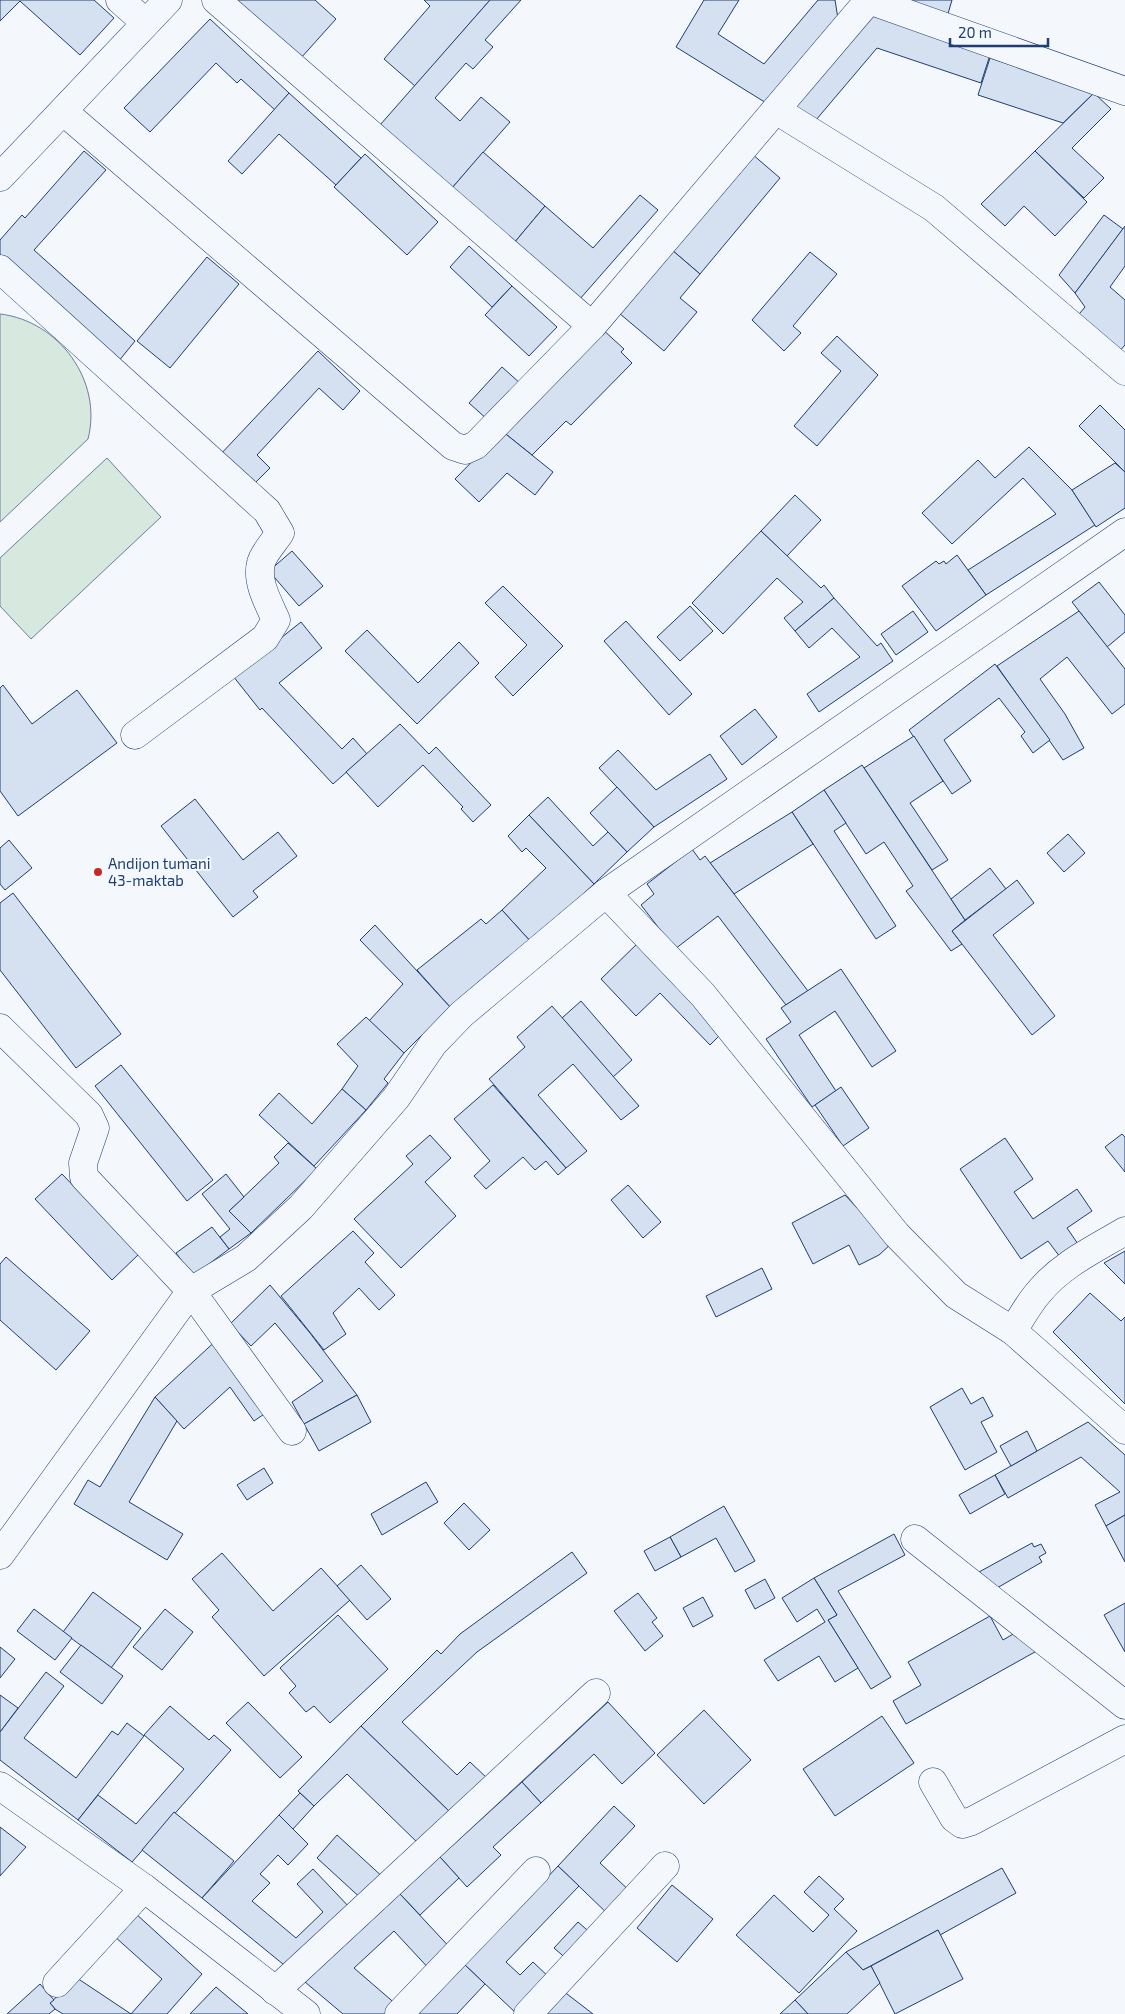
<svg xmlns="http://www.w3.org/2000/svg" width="1125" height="2014" viewBox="0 0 1125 2014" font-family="'Exo 2',sans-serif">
<rect width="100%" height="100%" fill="#f4f7fb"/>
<!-- green -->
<g fill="#d7e8df" stroke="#687fa3">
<path d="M0 314C59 321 103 381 88 439L0 522Z"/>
<polygon points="107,458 161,517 31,639 0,606 0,558"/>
</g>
<!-- building -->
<g fill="#d5e0f0" stroke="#1d3f73">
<polygon points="0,0 94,0 114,18 80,55 20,1 0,21"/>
<polygon points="228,0 315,0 336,19 300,59"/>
<polygon points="424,0 490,0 415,86 384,59 430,6"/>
<polygon points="490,0 521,0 485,40 493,47 473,69 466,63 435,98 460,121 481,97 510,122 452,188 380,125"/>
<polygon points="704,0 739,0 718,34 764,64 818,0 835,0 839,25 771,106 676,47"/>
<polygon points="898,0 952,0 947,17"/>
<polygon points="870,15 990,55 981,83 877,48 810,127 789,109"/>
<polygon points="210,19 289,93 275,110 241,79 237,83 216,63 150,132 124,108"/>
<polygon points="990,58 1094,93 1063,123 978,95"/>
<polygon points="289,93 361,158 336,185 279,134 242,174 228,161"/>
<polygon points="1094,93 1111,109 1072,148 1104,178 1084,198 1035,151"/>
<polygon points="84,151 106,170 34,250 135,341 118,362 0,256 0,240 22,215 25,218"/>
<polygon points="1035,151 1087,202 1055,236 1024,206 1005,226 981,204"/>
<polygon points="483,152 545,206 514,243 452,188"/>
<polygon points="365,154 438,222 407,255 334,187"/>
<polygon points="752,154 780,178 700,274 672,250"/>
<polygon points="640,195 658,210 579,300 514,243 545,206 593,248"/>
<polygon points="1104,215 1123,229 1075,293 1059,275"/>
<polygon points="1125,226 1125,266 1110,287 1125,300 1125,345 1117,354 1075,319 1085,307 1075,293"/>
<polygon points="469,246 512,286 492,307 450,267"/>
<polygon points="672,250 700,274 680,298 697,312 664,351 619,313"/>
<polygon points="810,252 837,274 793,326 801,333 784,351 752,320"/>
<polygon points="207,257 239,284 170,368 137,341"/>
<polygon points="512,286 557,327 529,356 485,315"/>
<polygon points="601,328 624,349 621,352 632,363 571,425 566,421 532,455 502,431"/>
<polygon points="837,336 878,375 817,446 794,426 841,371 821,353"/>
<polygon points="318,351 360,391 343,410 319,388 257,455 270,468 249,489 218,457"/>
<polygon points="502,367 521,384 488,420 469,403"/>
<polygon points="1100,405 1125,430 1125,472 1079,426"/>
<polygon points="502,431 553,472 535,495 507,473 479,502 455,479"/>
<polygon points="1029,447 1072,490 1095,525 986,595 968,570 1056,514 1023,478 952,544 922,513 978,460 995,478"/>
<polygon points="1115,463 1125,472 1125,508 1096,527 1072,490"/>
<polygon points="795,495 821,520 787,556 761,531"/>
<polygon points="761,531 821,588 824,585 834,598 795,631 784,618 803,602 777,578 723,634 692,603"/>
<polygon points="292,551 323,586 299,606 269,571"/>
<polygon points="957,555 986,595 936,631 902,586 936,561 939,564 944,561 946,564"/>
<polygon points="1099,582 1125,615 1125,632 1107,647 1072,602"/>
<polygon points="503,586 563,646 513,696 495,677 527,645 485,603"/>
<polygon points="834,598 877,646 881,643 893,661 819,712 807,694 860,657 832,628 809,648 795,631"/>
<polygon points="690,606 713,631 680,661 657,637"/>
<polygon points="913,611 928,632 896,655 881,634"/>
<polygon points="1079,611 1125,669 1125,704 1112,714 1067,657 1040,679 1065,714 1084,748 1063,760 997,666"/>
<polygon points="626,621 692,694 669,715 604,641"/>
<polygon points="301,622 322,648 279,683 342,749 353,738 367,754 333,784 262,708 260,710 233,676"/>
<polygon points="367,630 418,683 459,642 479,663 417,724 345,651"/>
<polygon points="995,664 1050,740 1033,753 1021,736 1025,732 999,698 944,740 971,781 952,794 909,730"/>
<polygon points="3,685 32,724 77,690 117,743 18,816 0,791 0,688"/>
<polygon points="755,709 777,737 742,765 720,736"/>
<polygon points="400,724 429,754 436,747 491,805 473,822 461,809 463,807 423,765 378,807 346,772"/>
<polygon points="914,736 943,781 910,803 948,860 932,870 864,768"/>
<polygon points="618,750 656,790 710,754 727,779 654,827 599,768"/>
<polygon points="862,765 965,920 952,931 962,944 951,951 906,891 913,886 884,842 866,854 824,790"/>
<polygon points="617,787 654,827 627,852 590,813"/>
<polygon points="824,790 846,823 834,831 896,926 876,939 792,812"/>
<polygon points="548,797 593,846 608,832 627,852 594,884 529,815"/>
<polygon points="195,799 243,860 278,832 297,856 253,891 258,897 233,917 161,826"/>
<polygon points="792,812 813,844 734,894 710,863"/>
<polygon points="529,815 594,884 531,942 502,910 546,868 526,848 522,852 508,836"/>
<polygon points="1068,834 1085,853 1064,872 1047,853"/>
<polygon points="9,840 32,868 5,890 0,884 0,848"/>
<polygon points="692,849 700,860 705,856 808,991 786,1005 718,916 675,949 641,905 654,894 647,884"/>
<polygon points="990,868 1006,889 965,920 951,899"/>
<polygon points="1017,880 1034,903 993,935 1055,1016 1032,1035 952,931"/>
<polygon points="13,893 121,1034 76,1068 0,970 0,903"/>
<polygon points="502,910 531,942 450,1007 417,970 481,919 486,924"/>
<polygon points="375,925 450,1007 404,1053 369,1021 403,984 360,940"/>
<polygon points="640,941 725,1030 710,1045 660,993 636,1016 601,979"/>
<polygon points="841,969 896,1051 872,1067 835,1011 799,1035 836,1091 812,1107 766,1039 791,1022 781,1008"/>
<polygon points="581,1001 632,1060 613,1077 562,1018"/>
<polygon points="552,1006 639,1106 621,1120 573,1064 538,1095 587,1151 566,1168 489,1079 525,1047 517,1037"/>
<polygon points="366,1017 404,1053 384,1079 388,1083 366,1110 342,1089 358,1066 337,1044"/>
<polygon points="121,1065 213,1180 187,1201 95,1086"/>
<polygon points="493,1085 566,1168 558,1175 546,1161 535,1170 523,1157 486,1189 474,1176 490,1161 454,1119"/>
<polygon points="841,1087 869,1128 843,1146 815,1105"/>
<polygon points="342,1089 366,1110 314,1166 259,1115 279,1093 312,1124"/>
<polygon points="1122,1134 1125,1137 1125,1172 1105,1147"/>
<polygon points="430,1135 451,1158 425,1182 456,1216 401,1268 354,1219 413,1164 406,1156"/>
<polygon points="1005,1138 1033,1179 1014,1192 1033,1219 1077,1189 1092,1211 1067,1228 1078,1244 1060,1257 1048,1241 1021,1259 960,1169"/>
<polygon points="288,1143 317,1169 251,1233 229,1211 279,1163 274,1157"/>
<polygon points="62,1174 139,1254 112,1280 35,1199"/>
<polygon points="226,1174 244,1197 229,1211 251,1233 229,1249 220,1237 230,1229 202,1194"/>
<polygon points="628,1185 661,1222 643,1238 611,1200"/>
<polygon points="845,1195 891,1244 879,1255 859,1265 849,1245 813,1264 792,1223"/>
<polygon points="212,1227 229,1249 193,1276 176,1253"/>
<polygon points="353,1231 374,1253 365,1262 395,1295 379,1310 359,1288 333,1313 346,1334 324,1350 281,1296"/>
<polygon points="1125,1251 1125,1284 1104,1263"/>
<polygon points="6,1257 90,1331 56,1370 0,1320 0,1264"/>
<polygon points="762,1268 772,1289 716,1317 706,1296"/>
<polygon points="270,1285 310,1333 357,1395 304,1424 292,1402 323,1381 275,1323 251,1346 230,1324"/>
<polygon points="1090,1293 1121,1321 1125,1317 1125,1404 1053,1332"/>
<polygon points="221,1336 273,1408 254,1421 230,1387 184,1429 155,1397"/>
<polygon points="962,1388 971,1404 983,1397 993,1416 981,1422 997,1452 965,1470 930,1407"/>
<polygon points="357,1395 371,1422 319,1451 304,1424"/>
<polygon points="155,1397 177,1421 129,1502 183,1534 167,1560 74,1504 88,1480 100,1487"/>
<polygon points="1088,1422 1125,1455 1125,1515 1106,1526 1095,1505 1120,1492 1081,1457 1008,1498 995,1475"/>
<polygon points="1027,1431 1037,1451 1011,1466 1000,1446"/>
<polygon points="264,1468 273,1483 247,1500 237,1485"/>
<polygon points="995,1475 1005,1494 970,1514 959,1495"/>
<polygon points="426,1482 438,1502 382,1535 371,1514"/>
<polygon points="464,1503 490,1530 469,1550 444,1523"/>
<polygon points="724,1506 755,1561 735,1572 716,1538 681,1557 670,1537"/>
<polygon points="1125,1515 1125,1562 1106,1526"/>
<polygon points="894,1534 905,1555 838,1591 891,1677 871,1689 828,1620 837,1615 814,1578"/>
<polygon points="670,1537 681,1557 655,1571 644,1551"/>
<polygon points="1032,1543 1034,1547 1041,1544 1046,1553 1039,1557 1042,1562 997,1588 979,1572"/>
<polygon points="572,1552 587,1573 477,1652 402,1722 457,1775 470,1762 487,1778 452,1814 361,1726 437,1650 441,1654 460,1634"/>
<polygon points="222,1553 273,1611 321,1568 350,1600 264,1676 212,1617 219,1610 192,1579"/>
<polygon points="361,1565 391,1599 367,1620 337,1586"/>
<polygon points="814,1578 837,1615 828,1620 858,1668 835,1682 819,1656 778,1681 764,1660 825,1622 817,1609 797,1622 782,1598"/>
<polygon points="765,1579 775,1598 755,1609 745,1590"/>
<polygon points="93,1592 141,1628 111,1668 63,1632"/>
<polygon points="638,1593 657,1618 652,1622 663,1636 645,1651 614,1611"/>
<polygon points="703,1597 713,1616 693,1627 683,1608"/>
<polygon points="1125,1603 1125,1652 1104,1615"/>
<polygon points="34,1609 72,1638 55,1660 17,1631"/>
<polygon points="165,1609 193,1632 162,1670 133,1647"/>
<polygon points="338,1615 388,1669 330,1723 314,1706 306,1712 289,1693 296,1686 280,1668"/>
<polygon points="990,1616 1003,1640 1020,1630 1042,1648 906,1724 893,1701 921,1685 908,1662"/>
<polygon points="81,1645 123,1676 102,1704 60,1672"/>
<polygon points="0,1647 15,1659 0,1678"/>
<polygon points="46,1672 64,1686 24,1738 76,1778 112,1731 118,1735 127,1723 144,1736 78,1820 0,1760 0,1732"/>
<polygon points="0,1695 18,1708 0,1732"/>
<polygon points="248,1702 302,1757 280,1778 226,1723"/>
<polygon points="608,1702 655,1753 622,1784 594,1754 541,1803 522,1782"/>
<polygon points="170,1706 209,1740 214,1735 231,1750 132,1862 78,1820 98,1795 136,1824 184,1769 144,1735"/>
<polygon points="704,1710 751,1760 704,1804 657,1755"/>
<polygon points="882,1716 914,1763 835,1816 803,1769"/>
<polygon points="361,1726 452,1814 421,1846 347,1774 314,1806 298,1791"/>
<polygon points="522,1782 541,1803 493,1847 501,1855 467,1887 440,1857"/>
<polygon points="300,1793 314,1806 293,1829 279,1815"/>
<polygon points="614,1806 635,1826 600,1863 633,1894 611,1917 558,1866"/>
<polygon points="174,1812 234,1861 202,1898 142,1850"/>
<polygon points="279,1815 308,1844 288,1865 278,1855 260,1874 270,1883 252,1901 296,1938 323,1912 297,1884 313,1869 352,1910 289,1969 202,1898"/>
<polygon points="0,1827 26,1847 0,1876"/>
<polygon points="337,1835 386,1880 365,1902 317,1858"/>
<polygon points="440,1857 459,1878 420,1915 400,1894"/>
<polygon points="558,1866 579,1886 506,1962 520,1975 533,1962 552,1980 517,2014 465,1965"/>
<polygon points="1002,1868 1016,1893 940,1935 938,1930 863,1970 846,1952"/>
<polygon points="819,1876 844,1899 834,1909 857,1931 799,1993 736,1935 774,1895 813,1932 829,1915 804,1892"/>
<polygon points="672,1885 713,1919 677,1962 637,1928"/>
<polygon points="400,1894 455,1953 433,1973 394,1931 354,1968 398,2006 391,2014 343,2014 305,1982"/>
<polygon points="135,1913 202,1974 167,2014 63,2014 55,2009 50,2003 77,1978 131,2014 162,1979 114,1936"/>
<polygon points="578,1922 594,1936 569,1961 554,1948"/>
<polygon points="938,1930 963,1979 895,2014 871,1966"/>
<polygon points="846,1952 863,1970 871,1966 880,1983 847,2014 808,2014 795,2000"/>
<polygon points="465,1965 485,1984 457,2014 418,2014"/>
<polygon points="40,1984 54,2000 50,2003 55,2009 49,2014 7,2014"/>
<polygon points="216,1987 248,2014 190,2014"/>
<polygon points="558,1987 593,2014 537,2014"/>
<polygon points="795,2000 808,2014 780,2014"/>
</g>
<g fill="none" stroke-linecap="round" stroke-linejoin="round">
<!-- minor casing -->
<g stroke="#1d3f73" stroke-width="29">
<g id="minor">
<polyline points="120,0 146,23"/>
<polyline points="216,0 592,326"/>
<polyline points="776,110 934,208 1125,371"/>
<polyline points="64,112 453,446 465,450 476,445 592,326 869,0 1125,91"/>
<polyline points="0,177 168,0"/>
<path d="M0 269 267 511 280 533C274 542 263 554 261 563 256 582 269 604 276 620L265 638 135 735"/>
<path d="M606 893 703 995 897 1235 956 1295 1013 1331C1021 1318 1029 1303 1039 1292 1062 1264 1095 1249 1125 1231"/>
<polyline points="0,1028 89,1115 95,1128 83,1163 84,1177 191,1291 292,1431"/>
<polyline points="1013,1331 1125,1430"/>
<polyline points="915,1539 1125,1705"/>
<polyline points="0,1555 191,1291 246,1258 301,1207 396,1098 433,1044 462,1014 606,893 1125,532"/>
<polyline points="933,1782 954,1818 962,1824 972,1821 1125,1739"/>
<polyline points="0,1786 144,1888 306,2014"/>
<polyline points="57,1983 144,1888"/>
<polyline points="275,1991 596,1693"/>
<polyline points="399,2014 536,1871"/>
<polyline points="528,2014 665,1866"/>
</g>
</g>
<!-- minor -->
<use href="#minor" stroke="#f4f7fb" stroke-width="28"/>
</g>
<!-- markers -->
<circle fill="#c62828" stroke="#f4f7fb" stroke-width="2" cx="98" cy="872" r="5"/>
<g text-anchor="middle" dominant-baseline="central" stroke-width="4" stroke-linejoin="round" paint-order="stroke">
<!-- poi labels -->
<g font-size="15" fill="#1d3f73" stroke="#f4f7fb" text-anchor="start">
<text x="108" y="863">Andijon tumani<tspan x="108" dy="17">43-maktab</tspan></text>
</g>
</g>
<!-- scale -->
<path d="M950 38v8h98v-8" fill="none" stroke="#1d3f73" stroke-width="2.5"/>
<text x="958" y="38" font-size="15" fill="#1d3f73" stroke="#f4f7fb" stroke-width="4" paint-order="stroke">20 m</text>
</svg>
